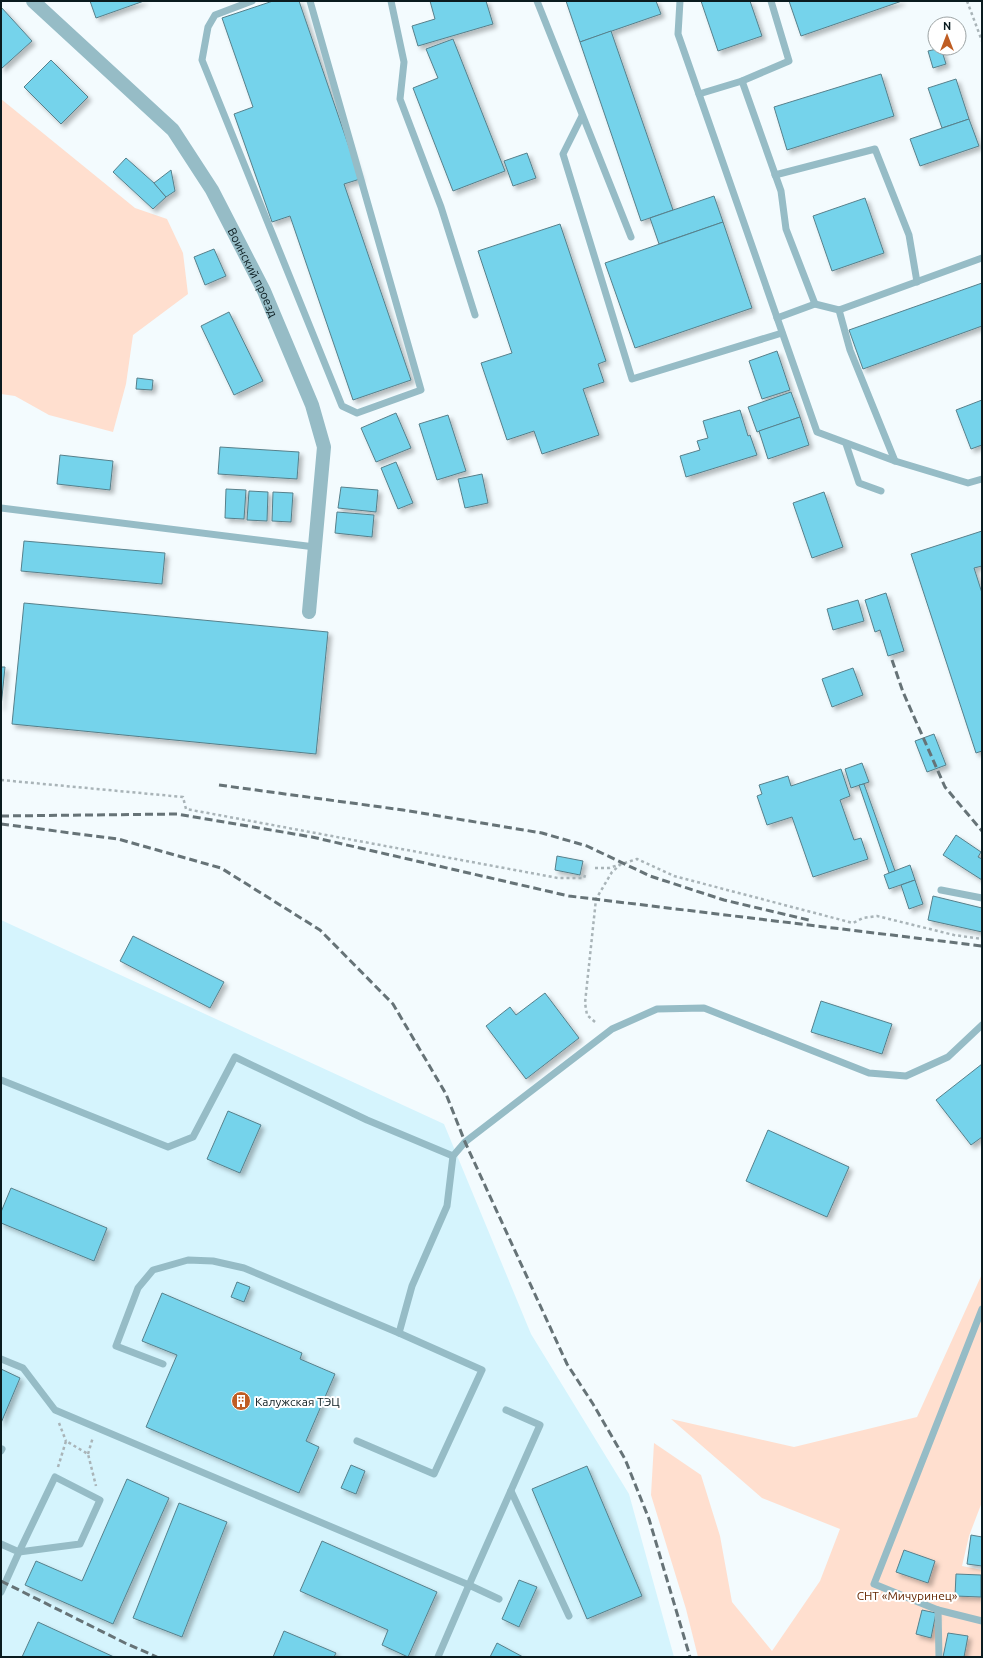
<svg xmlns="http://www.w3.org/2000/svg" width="983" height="1658" viewBox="0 0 983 1658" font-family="Ubuntu,sans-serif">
<defs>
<filter id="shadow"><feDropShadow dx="3.5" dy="3.5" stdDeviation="2" flood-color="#0004"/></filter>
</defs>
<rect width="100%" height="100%" fill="#f3fbfe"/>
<!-- built -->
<polygon fill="#d5f4fd" points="1,920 444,1124 531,1334 629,1494 674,1657 1,1657"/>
<!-- green -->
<g fill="#ffdfcf">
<polygon points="1,99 135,208 167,219 183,253 188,294 133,335 126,384 113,432 49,415 15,396 1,394"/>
<polygon points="982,1274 982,1502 969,1536 962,1566 982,1570 982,1657 698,1657 686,1609 651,1495 654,1443 701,1475 720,1536 732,1602 772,1651 820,1581 840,1529 762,1498 671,1419 794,1447 917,1417"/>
</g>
<!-- building -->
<g fill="#74d3eb" stroke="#57808b" filter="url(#shadow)">
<polygon points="90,1 144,1 96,18"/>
<polygon points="273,1 299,1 360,179 344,184 411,380 353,400 290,216 272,222 234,114 253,107 222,18"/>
<polygon points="430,1 486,1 493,24 418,46 412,26 435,19"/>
<polygon points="566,1 656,1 661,14 580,42"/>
<polygon points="701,1 750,1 762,36 718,51"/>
<polygon points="789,1 902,1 801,36"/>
<polygon points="1,7 32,41 1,69"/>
<polygon points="611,31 673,210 641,221 580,42"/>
<polygon points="453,39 505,171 453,191 413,88 438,78 426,49"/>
<polygon points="941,48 946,64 933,68 928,51"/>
<polygon points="51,60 88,97 61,124 24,87"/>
<polygon points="881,74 894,116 787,150 774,107"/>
<polygon points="956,79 969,119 942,128 928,88"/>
<polygon points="969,119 979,146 920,166 910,139"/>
<polygon points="527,153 536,178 513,186 504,161"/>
<polygon points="126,158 154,183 166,197 153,209 113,172"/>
<polygon points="171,170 175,191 166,197 154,183"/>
<polygon points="714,196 723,222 659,244 650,218"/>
<polygon points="865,198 884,253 832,271 813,216"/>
<polygon points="723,222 752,308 635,348 605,263"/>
<polygon points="560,224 606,361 598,364 604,382 583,389 599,435 542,454 534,431 507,440 481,363 512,353 478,251"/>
<polygon points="214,249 226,276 205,285 194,257"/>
<polygon points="982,283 982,326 863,369 849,330"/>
<polygon points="229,312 263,381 234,395 201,326"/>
<polygon points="777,351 790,390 762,399 749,361"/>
<polygon points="137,378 153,380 152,390 136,389"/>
<polygon points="791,392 800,417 757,432 748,407"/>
<polygon points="982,400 982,445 971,449 956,410"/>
<polygon points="740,410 748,436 750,435 757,455 686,477 680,456 700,450 697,441 708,438 703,421"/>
<polygon points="396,413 411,448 376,462 361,428"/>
<polygon points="448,415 466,471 437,480 419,424"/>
<polygon points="800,417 809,445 768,459 759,431"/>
<polygon points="220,447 299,452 297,479 218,474"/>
<polygon points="60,455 113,461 110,490 57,484"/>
<polygon points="396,462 413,503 398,509 381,468"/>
<polygon points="482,474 488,503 465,508 458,479"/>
<polygon points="341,487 378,490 376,512 338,508"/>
<polygon points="226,489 246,490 244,519 225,518"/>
<polygon points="249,491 268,492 267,521 247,520"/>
<polygon points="273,492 293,493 291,522 272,521"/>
<polygon points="824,492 843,547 812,558 793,503"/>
<polygon points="337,512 374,515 372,537 335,533"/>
<polygon points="982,531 982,566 974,568 982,593 982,751 976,753 911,554"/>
<polygon points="24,541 165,553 162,584 21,571"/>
<polygon points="886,593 904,651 888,656 880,630 875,632 865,600"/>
<polygon points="858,600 864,621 833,630 827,609"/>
<polygon points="24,603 328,632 316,754 12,724"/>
<polygon points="1,667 5,667 1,707"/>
<polygon points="853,668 863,695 832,707 822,679"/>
<polygon points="934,734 946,765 927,772 915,741"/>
<polygon points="862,763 869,782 851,788 845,769"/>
<polygon points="841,769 850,796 840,800 854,840 861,838 868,859 813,877 792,817 767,825 757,796 762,794 759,785 788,776 791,786"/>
<polygon points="864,784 895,871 889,873 859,785"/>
<polygon points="956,835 981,852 978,857 982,859 982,880 943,855"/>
<polygon points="557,856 583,861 580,875 555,870"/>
<polygon points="910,865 915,880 889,889 884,875"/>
<polygon points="915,880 923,904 909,909 901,885"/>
<polygon points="933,896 982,908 982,932 928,920"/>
<polygon points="133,936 224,982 210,1008 120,961"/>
<polygon points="545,993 579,1038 526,1079 486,1026 510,1007 516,1015"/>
<polygon points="821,1001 892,1024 882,1054 811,1032"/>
<polygon points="982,1064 982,1137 971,1145 936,1100"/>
<polygon points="228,1111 261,1125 240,1173 207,1159"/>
<polygon points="768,1130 849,1167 827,1217 746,1181"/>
<polygon points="11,1188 107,1228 94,1261 1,1223 1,1212"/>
<polygon points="237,1282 250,1287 244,1302 231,1297"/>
<polygon points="162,1293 302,1353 300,1359 335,1374 306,1441 319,1447 299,1493 146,1427 177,1355 142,1341"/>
<polygon points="1,1369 20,1378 1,1423"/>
<polygon points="351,1465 365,1471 356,1494 341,1488"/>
<polygon points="587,1466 642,1596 587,1619 532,1489"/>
<polygon points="127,1479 169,1498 113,1624 25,1585 36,1561 82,1581"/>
<polygon points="179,1503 227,1522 182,1637 133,1618"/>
<polygon points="971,1535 982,1537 982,1566 967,1564"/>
<polygon points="322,1541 437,1592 408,1657 382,1645 388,1630 300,1591"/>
<polygon points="904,1550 935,1561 928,1583 896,1572"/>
<polygon points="956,1574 981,1575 981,1597 955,1596"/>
<polygon points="519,1580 537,1587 519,1627 502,1619"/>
<polygon points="922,1610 936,1613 931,1638 916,1634"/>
<polygon points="38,1622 114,1657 22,1657"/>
<polygon points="284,1631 336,1653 334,1657 273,1657"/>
<polygon points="948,1633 968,1636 964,1657 943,1657"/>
<polygon points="497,1643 523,1657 490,1657"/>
</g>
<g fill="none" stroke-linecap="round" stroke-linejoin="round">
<!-- path -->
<g stroke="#a9b4b8" stroke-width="2.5" stroke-dasharray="3 3" stroke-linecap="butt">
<polyline points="967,1 982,41"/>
<polyline points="1,780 183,797 186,809 558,878 584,878 585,875"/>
<polyline points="595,868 609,868 637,859 674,876 853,923 863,918 877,916 954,935 982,939"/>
<polyline points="595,1022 587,1015 585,1003 596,899 612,872 620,865"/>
<polyline points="59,1423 66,1441"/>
<polyline points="88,1454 93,1437"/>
<polyline points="58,1467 66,1441 88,1454 96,1486"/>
</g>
<!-- lane -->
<g stroke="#96bcc6" stroke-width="7">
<polyline points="252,1 215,15 208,27 202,60 342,406 357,413 421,390 310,1"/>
<polyline points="391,1 404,62 400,99 441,207 475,315"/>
<polyline points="537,1 631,237"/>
<polyline points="680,1 678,34 817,432 895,461 968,483 982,479"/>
<polyline points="742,81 789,61 771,1"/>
<polyline points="699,94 742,81 781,191 786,229 815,304"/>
<polyline points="582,116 563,154 632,379 782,333"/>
<polyline points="775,175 875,149 909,235 917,282"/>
<polyline points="839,310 850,350 895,461"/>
<polyline points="777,318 815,304 839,310 982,258"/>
<polyline points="846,444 859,483 881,491"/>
<polyline points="1,508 315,547"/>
<polyline points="941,890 982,898"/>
<polyline points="1,1080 168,1147 193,1137 235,1057 367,1120 453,1156"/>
<polyline points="1,1359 23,1368 55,1410 469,1585 540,1425 506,1410"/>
<polyline points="163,1364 116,1346 138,1288 153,1270 188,1260 213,1261 244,1268 399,1333"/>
<polyline points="357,1441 434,1474 482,1370 399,1333 412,1286 447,1206 453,1156 465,1142 612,1029 657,1009 704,1008 869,1073 906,1076 948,1057 982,1025"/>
<polyline points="1,1451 2,1449"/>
<polygon points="55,1477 100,1500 80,1544 19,1552"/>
<polyline points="511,1491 569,1616"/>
<polyline points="1,1544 19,1552 1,1592"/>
<polyline points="938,1610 982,1621"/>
<polyline points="438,1657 469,1585 499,1599"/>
<polyline points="939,1657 938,1610 874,1584 982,1309"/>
</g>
<!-- street -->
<path stroke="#96bcc6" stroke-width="14" id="s1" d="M33 1 173 130 212 190 264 291 312 405 324 447 309 612"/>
<!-- rail -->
<g stroke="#667377" stroke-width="3" stroke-dasharray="8 4" stroke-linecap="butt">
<polyline points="892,660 903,692 945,787 982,831"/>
<polyline points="219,785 403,810 542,833 587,846 650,876 724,900 809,920"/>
<polyline points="1,816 177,814 312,837 569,896 982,946"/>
<polyline points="1,824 118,839 221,868 320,930 393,1004 446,1094 465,1142 567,1364 593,1404 625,1459 649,1519 690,1657"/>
<polyline points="1,1581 125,1643 157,1657"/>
</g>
</g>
<!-- icons -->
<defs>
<g id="building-disc" transform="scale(1)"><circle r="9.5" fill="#bf5d23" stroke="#fff"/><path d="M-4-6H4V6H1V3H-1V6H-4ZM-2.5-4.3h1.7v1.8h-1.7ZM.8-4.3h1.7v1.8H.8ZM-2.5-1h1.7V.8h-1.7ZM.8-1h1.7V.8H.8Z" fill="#fff"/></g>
</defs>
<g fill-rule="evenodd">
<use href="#building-disc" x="241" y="1401"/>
</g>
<g text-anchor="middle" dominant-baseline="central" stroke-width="4" stroke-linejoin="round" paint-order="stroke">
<!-- street labels -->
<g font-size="12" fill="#0a1b1f" stroke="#fff">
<text stroke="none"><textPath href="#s1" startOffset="354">Воинский проезд</textPath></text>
</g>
<!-- poi labels -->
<g font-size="12" fill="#0a1b1f" stroke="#fff" text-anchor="start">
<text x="255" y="1401">Калужская ТЭЦ</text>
</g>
<!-- park labels -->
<g font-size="12" fill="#642600" stroke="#fff">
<text x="907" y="1595">СНТ «Мичуринец»</text>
</g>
</g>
<!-- border -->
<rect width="983" height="1658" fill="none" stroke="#0a1b1f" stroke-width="4"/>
<!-- north arrow -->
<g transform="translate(947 36)"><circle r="19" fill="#ffffff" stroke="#9da4a5"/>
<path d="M0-3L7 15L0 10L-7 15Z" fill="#bf5d23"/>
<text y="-6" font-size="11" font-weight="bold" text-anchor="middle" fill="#0a1b1f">N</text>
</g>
</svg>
